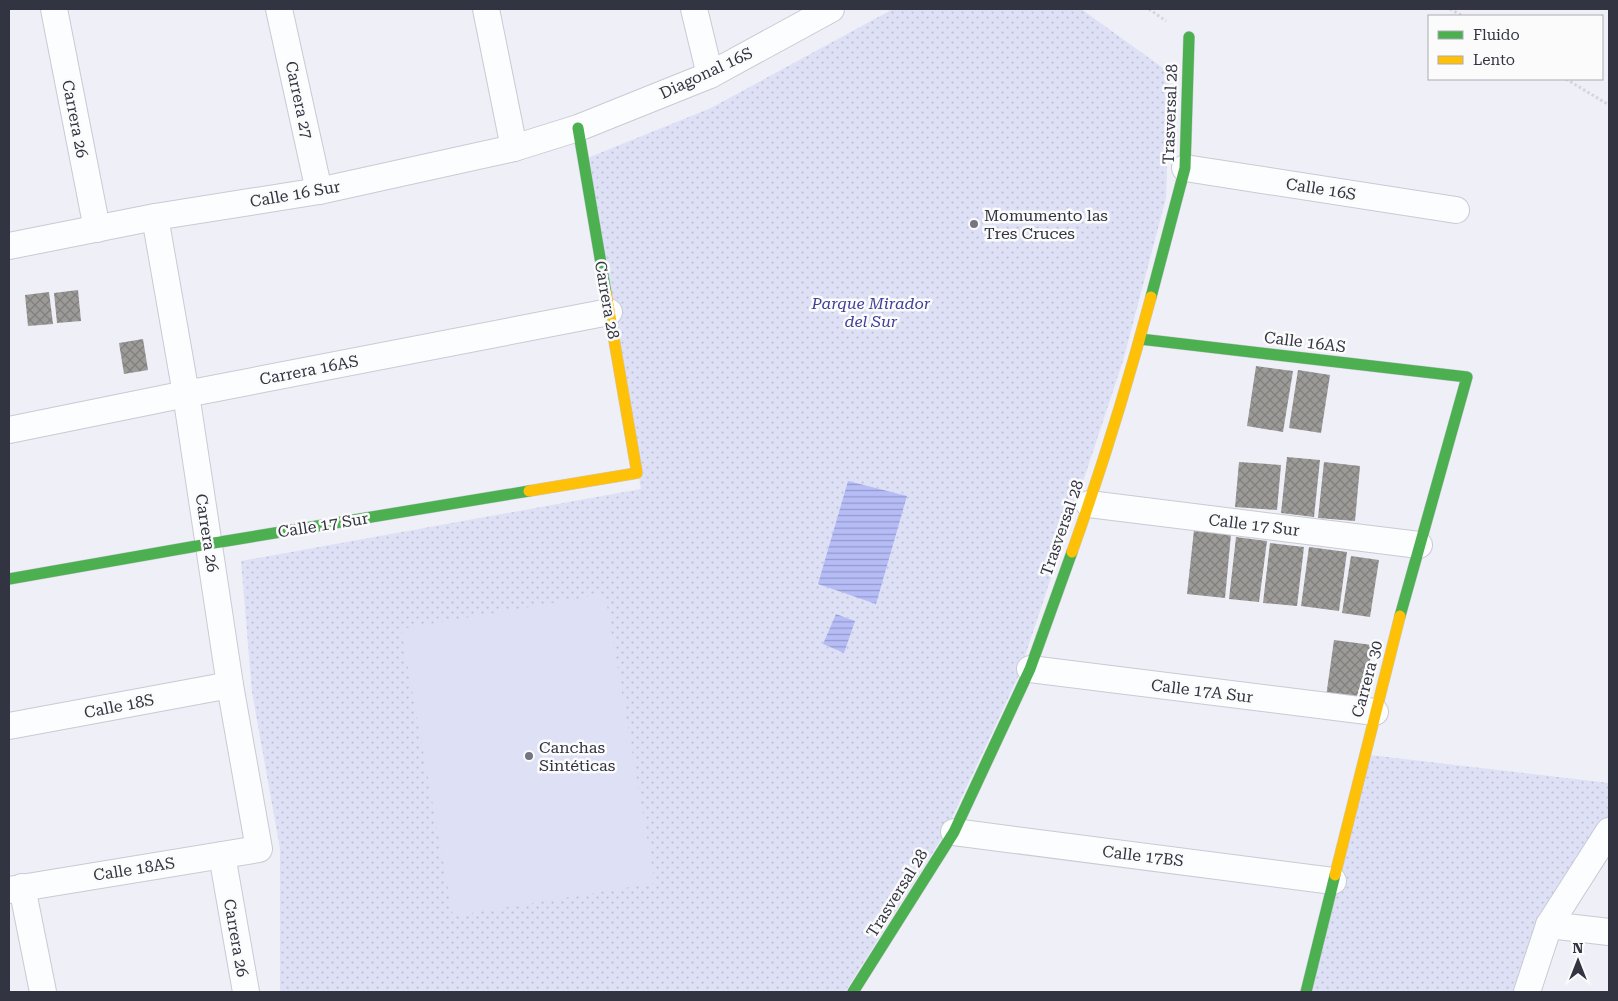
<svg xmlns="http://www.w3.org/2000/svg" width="1618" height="1001" viewBox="0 0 1618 1001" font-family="'Roboto Serif',serif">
<defs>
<pattern id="green-dots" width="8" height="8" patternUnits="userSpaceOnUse" patternTransform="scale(1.25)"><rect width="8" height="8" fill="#dee1f6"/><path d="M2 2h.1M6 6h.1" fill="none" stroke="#bfc2d4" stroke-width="1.8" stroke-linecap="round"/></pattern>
<pattern id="water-rules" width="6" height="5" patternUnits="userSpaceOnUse" patternTransform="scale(1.25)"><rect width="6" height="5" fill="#b6bcf6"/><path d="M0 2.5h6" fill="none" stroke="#959ac9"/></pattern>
<pattern id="building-cross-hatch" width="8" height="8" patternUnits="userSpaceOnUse" patternTransform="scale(1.25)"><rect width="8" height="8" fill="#9d9b98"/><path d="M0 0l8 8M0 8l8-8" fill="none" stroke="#817f7e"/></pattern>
</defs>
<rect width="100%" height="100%" fill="#eeeff7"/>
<!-- green -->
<g fill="url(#green-dots)">
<polygon points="893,9 1081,9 1170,73 1166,198 1123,361 1018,677 945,833 845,992 280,992 280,849 252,692 241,561 641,489 585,159 711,108"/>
<polygon points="1370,755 1609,783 1609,821 1523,992 1312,992"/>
</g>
<!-- pitch -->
<polygon fill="#dee1f6" points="605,594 655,883 453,916 401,629"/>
<!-- water -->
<g fill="url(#water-rules)">
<polygon points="848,481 907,496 876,604 818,584"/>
<polygon points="836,614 855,621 844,653 823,644"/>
</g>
<!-- building -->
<g fill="url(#building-cross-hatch)">
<polygon points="78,290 81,321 57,323 54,293"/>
<polygon points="49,292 53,324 28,326 25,295"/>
<polygon points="143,339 148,370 124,374 119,343"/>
<polygon points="1256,366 1293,371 1283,432 1247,426"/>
<polygon points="1298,370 1330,375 1321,433 1289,428"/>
<polygon points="1287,457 1320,460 1314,517 1281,513"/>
<polygon points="1239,462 1281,465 1277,510 1235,507"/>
<polygon points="1324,462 1360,466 1355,521 1318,518"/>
<polygon points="1194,530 1231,534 1225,598 1187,594"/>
<polygon points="1236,537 1267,541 1259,602 1229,599"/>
<polygon points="1270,543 1304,547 1297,606 1263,603"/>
<polygon points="1309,547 1347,552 1339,611 1301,606"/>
<polygon points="1351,556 1379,560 1370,617 1342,613"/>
<polygon points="1334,640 1372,645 1365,701 1326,697"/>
</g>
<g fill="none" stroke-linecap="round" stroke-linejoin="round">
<!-- street casing -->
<g stroke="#c9cad4" stroke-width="28">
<g id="street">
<polyline points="54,9 97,229"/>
<polyline points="279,9 319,191"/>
<polyline points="486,9 514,148"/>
<polyline points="694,9 710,75"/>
<polyline points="1185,168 1456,210"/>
<polyline points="9,246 155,217 319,191 514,148 578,128 710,75 831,9"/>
<polyline points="9,430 186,394 609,312"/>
<polyline points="1089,504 1419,545"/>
<polyline points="1030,669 1375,712"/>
<polyline points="9,726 230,685"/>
<polyline points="954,832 1333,881"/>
<polyline points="222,855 246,992"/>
<polyline points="22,887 43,992"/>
<polyline points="9,890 259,849 230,685 186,394 155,217"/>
<polyline points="1549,925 1609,932"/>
<polyline points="1527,992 1549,925 1609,831"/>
</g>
</g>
<!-- fast casing -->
<g stroke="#c9cad4" stroke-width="12">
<g id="fast">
<polyline points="578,128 606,293"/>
<polyline points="1151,297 1185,168 1189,37"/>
<polyline points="1140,339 1467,377 1400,616"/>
<polyline points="9,579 208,544 529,491"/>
<polyline points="853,992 954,832 1030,669 1072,552"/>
<polyline points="1306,992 1335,875"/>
</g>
</g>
<!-- slow casing -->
<g stroke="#c9cad4" stroke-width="12">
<g id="slow">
<polyline points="529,491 637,473 606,293"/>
<path d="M1072 552C1102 468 1128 383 1151 297"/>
<polyline points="1335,875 1400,616"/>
</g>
</g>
<!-- path -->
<g stroke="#d5d6d9" stroke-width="3" stroke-dasharray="2.5 2.5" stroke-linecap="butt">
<polyline points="1149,9 1166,21"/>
<polyline points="1450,9 1463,16"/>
<polyline points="1566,79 1609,105"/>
</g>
<!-- street -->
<use href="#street" stroke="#fcfdfe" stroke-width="26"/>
<!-- fast -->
<use href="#fast" stroke="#4caf50" stroke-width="11"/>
<!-- slow -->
<use href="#slow" stroke="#ffc107" stroke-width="11"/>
</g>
<!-- markers -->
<g fill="#747581" stroke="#fbfbfb" stroke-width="2">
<circle cx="974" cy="224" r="5"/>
<circle cx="529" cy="756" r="5"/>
</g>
<g text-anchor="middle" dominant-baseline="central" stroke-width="5" stroke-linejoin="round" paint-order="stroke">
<!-- street labels -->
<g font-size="16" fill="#323442" stroke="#fbfbfb">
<text transform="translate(706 73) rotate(-25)">Diagonal 16S</text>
<text transform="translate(299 100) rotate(78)">Carrera 27</text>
<text transform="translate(1170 114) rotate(-88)">Trasversal 28</text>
<text transform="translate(75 119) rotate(79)">Carrera 26</text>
<text transform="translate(1321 189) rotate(9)">Calle 16S</text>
<text transform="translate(295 194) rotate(-10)">Calle 16 Sur</text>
<text transform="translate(607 300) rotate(80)">Carrera 28</text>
<text transform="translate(1305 342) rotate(7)">Calle 16AS</text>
<text transform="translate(309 370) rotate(-11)">Carrera 16AS</text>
<text transform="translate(323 525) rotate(-9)">Calle 17 Sur</text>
<text transform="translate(1254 525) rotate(7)">Calle 17 Sur</text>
<text transform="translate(1062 528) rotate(-71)">Trasversal 28</text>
<text transform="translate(207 533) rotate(81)">Carrera 26</text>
<text transform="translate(1367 679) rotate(-75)">Carrera 30</text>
<text transform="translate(1202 691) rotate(7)">Calle 17A Sur</text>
<text transform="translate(119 706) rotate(-11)">Calle 18S</text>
<text transform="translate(1143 856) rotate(7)">Calle 17BS</text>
<text transform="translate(134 869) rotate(-9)">Calle 18AS</text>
<text transform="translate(897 893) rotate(-58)">Trasversal 28</text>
<text transform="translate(236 938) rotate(80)">Carrera 26</text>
</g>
<!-- poi labels -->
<g font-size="16" fill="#323442" stroke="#fbfbfb" text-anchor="start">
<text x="984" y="215">Momumento las<tspan x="984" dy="18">Tres Cruces</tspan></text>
<text x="539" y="747">Canchas<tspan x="539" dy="18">Sintéticas</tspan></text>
</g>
<!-- park labels -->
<g font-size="16" font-style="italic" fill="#3f3e99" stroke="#fbfbfb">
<text x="871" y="303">Parque Mirador<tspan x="871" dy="18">del Sur</tspan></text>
</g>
</g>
<!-- border -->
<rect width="1618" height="1001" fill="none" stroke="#323442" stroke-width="20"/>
<!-- legend -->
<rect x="1428" y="15" width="175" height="65" fill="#fbfbfb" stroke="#ababb1"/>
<rect x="1438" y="31" width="25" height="8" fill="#4caf50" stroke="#ababb1"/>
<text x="1473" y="40" font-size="15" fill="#323442">Fluido</text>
<rect x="1438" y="56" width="25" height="8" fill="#ffc107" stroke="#ababb1"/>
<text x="1473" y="65" font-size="15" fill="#323442">Lento</text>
<!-- north arrow -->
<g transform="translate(1578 961)" stroke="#fbfbfb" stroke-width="4" paint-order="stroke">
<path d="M0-4L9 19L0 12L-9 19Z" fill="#323442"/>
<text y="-8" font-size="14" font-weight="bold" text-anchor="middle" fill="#323442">N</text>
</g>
</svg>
